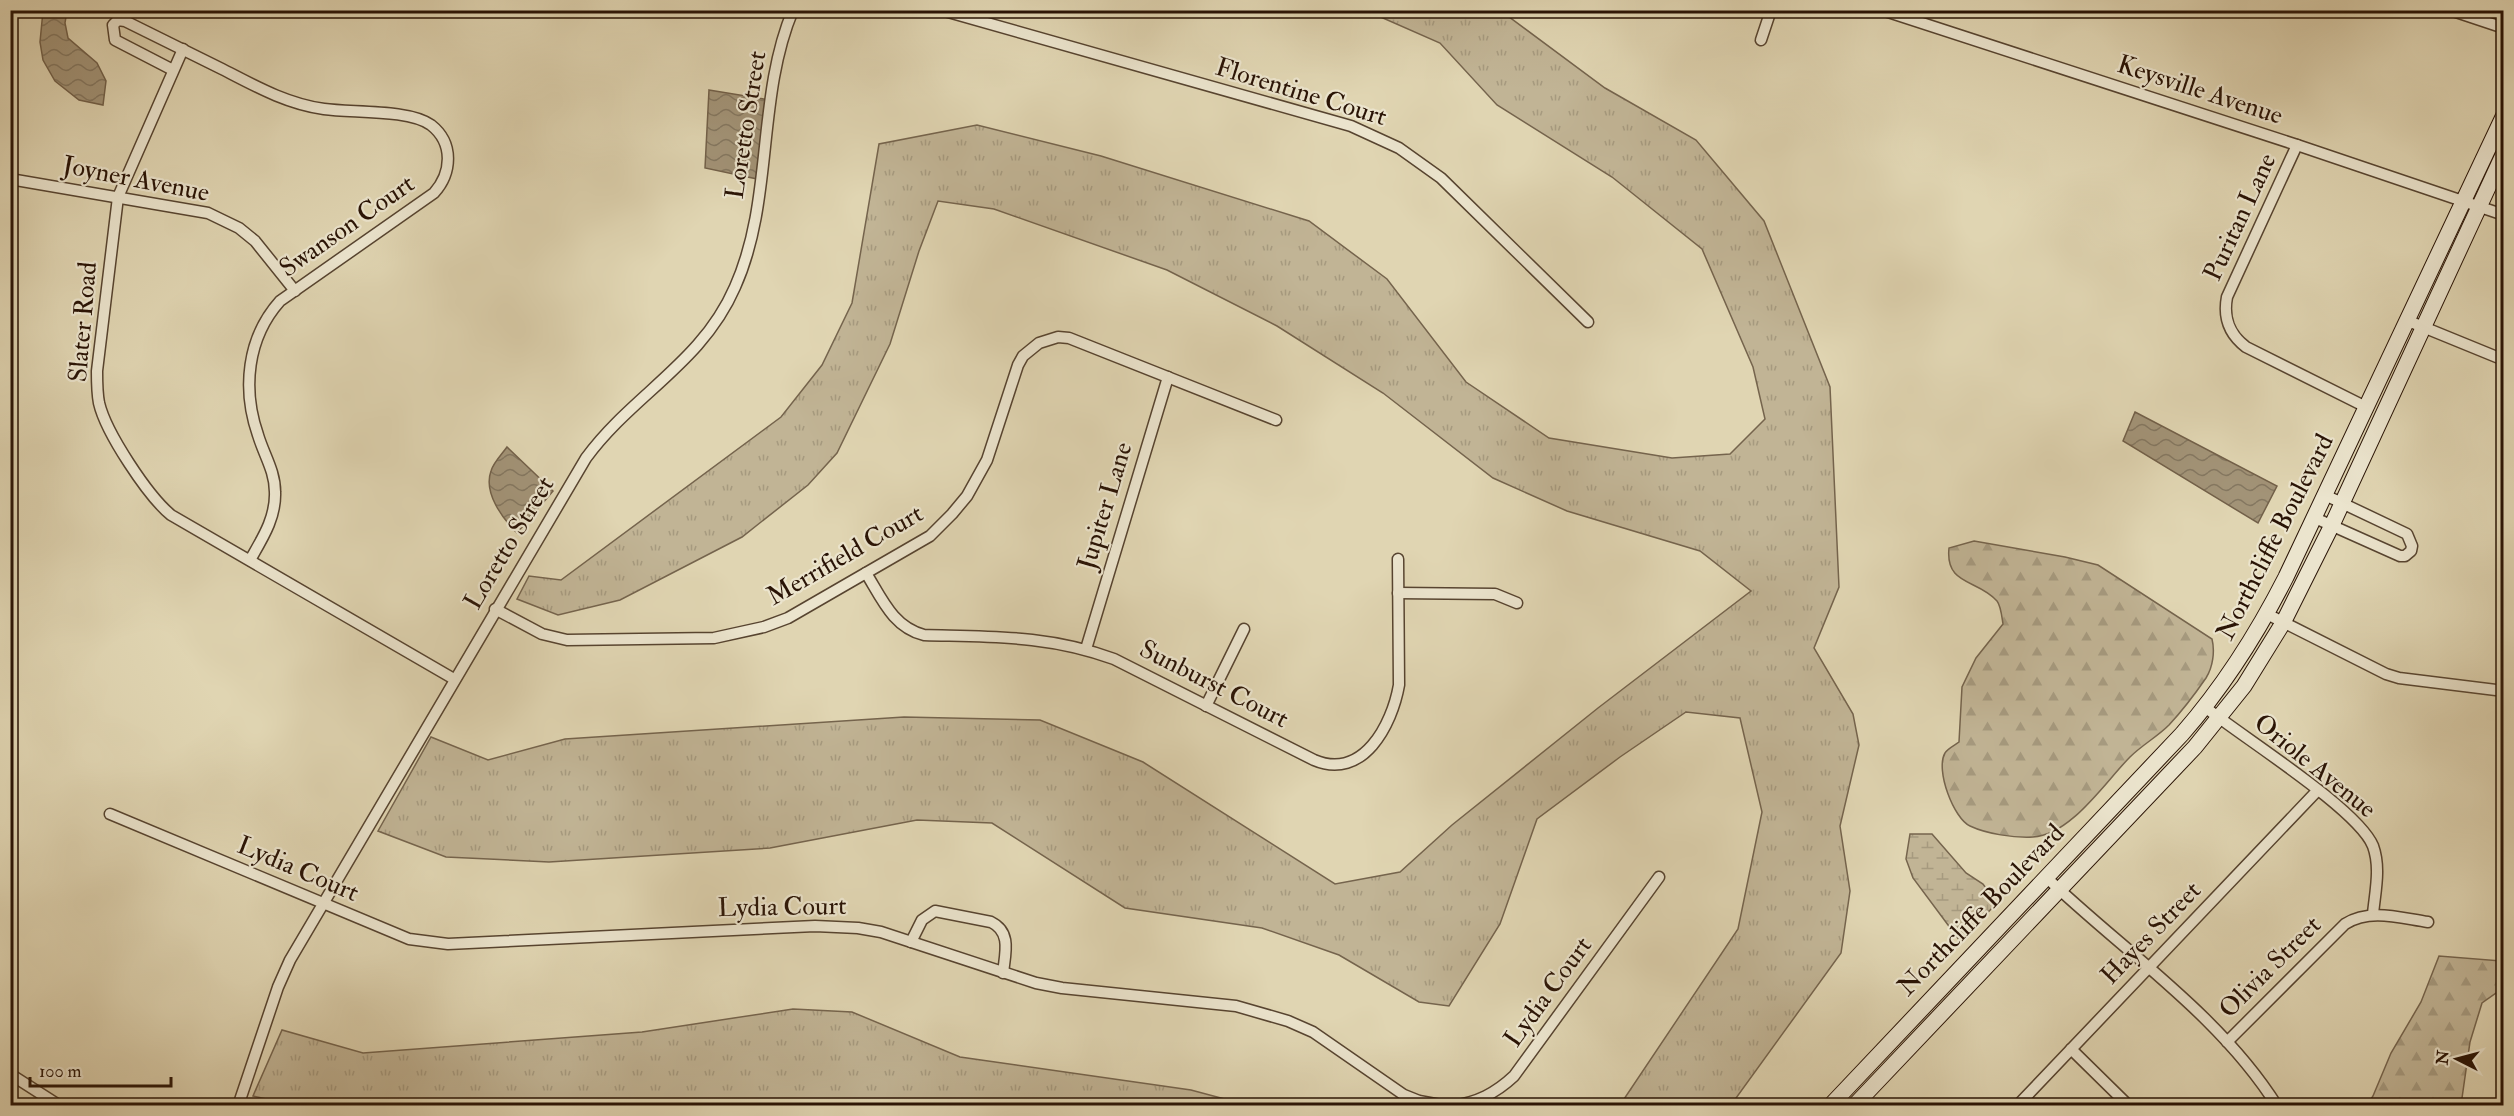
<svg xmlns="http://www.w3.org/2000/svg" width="2514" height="1116" viewBox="0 0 2514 1116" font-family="'IM FELL Double Pica',serif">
<defs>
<pattern id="grass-tufts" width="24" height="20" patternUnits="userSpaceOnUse" patternTransform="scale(1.5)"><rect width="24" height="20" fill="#c1b495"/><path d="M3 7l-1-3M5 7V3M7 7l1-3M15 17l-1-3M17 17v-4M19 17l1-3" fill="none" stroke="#a69a7f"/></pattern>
<pattern id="forest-firs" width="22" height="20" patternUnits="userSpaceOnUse" patternTransform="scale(1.5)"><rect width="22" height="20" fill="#c1b495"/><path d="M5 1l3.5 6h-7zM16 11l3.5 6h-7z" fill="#a69a7f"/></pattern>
<pattern id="wetland-marsh" width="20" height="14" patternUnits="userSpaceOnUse" patternTransform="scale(1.5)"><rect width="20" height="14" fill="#c1b495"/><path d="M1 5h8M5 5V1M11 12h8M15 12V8" fill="none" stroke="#a69a7f"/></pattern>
<pattern id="water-waves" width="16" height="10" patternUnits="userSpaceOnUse" patternTransform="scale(1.5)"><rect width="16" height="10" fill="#a29377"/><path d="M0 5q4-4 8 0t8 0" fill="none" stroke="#847760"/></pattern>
</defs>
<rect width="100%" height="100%" fill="#e0d5b2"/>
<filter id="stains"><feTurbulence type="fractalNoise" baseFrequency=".00333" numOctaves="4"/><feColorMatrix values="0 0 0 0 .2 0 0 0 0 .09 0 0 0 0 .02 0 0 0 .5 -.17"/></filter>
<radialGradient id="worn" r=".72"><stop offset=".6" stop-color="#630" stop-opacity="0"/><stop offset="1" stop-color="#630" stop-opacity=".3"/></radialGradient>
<!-- grass -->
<g fill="url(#grass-tufts)" stroke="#75644d" stroke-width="1.5">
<polygon points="1367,11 1501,11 1605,88 1696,140 1764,221 1830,387 1839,587 1814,648 1853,714 1859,745 1840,826 1850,891 1841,953 1731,1105 1620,1105 1738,929 1762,812 1740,718 1686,712 1620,757 1537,819 1500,924 1449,1006 1419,1002 1339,955 1262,928 1125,908 992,823 917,820 770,848 549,862 446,857 378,831 431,737 488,760 565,739 904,717 1040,720 1143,762 1335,884 1400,872 1452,825 1598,708 1751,591 1700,551 1567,511 1493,478 1383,393 1277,326 1167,270 994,209 938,201 919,251 890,344 837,453 808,485 742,537 620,600 558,615 517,599 529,576 561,580 781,417 822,365 852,303 879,144 977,125 1101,156 1309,221 1387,279 1466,382 1549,438 1672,458 1730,454 1765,419 1753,367 1702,249 1612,177 1497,105 1440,43"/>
<polygon points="793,1009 852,1012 960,1057 1191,1090 1247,1105 298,1106 253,1096 282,1030 363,1053 642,1032"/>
</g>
<!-- forest -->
<g fill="url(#forest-firs)" stroke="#75644d" stroke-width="1.5">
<path d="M1974 541 2065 557 2098 565 2212 639C2215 651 2213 667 2206 678 2195 694 2182 711 2169 725 2157 737 2142 745 2130 757 2105 782 2071 835 2033 837 2014 838 1987 834 1970 826 1954 819 1935 770 1945 753 1947 749 1955 745 1959 742L1962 687 1976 658 2003 624C2002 618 2001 606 1997 601 1978 579 1945 586 1949 548Z"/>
<polygon points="2503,943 2503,988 2482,1003 2470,1042 2461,1105 2367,1105 2373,1096 2391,1053 2421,1002 2439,956 2501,961"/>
</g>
<!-- wetland -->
<polygon fill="url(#wetland-marsh)" stroke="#75644d" stroke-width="1.5" points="1910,834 1932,834 1966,873 1983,884 1997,903 1960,941 1913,878 1906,859"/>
<!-- water -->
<g fill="url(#water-waves)" stroke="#726049" stroke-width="1.5">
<polygon points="43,11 67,11 65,23 68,38 97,63 106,81 103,105 79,100 55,81 43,60 40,42"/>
<polygon points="709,90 770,100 762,180 705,168"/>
<polygon points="2135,412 2277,486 2258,523 2123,441"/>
<path d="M507 447 553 491 517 533C503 519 483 493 491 471 493 463 502 454 507 447Z"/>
</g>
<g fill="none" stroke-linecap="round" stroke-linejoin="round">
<!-- street casing -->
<g stroke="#574430" stroke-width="13">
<g id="street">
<polyline points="941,10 1351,126 1399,148 1441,178 1588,322"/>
<polyline points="1882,10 2297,145 2504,215"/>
<polyline points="2450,10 2504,28"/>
<polyline points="1761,40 1771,10"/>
<path d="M183 49 118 197 97 371C97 382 97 393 99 403 106 433 148 496 171 515L454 679"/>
<path d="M173 70 115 40 113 25 118 20 125 21C157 37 190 53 222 69 255 86 287 104 324 109 352 113 409 109 431 125 454 143 452 173 434 193L280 301C247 338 242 389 258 435 264 455 275 471 275 492 276 518 262 539 250 560"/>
<path d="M2297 145 2227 297C2223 318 2229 334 2246 347L2366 407"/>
<polyline points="10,179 208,213 239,228 255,241 295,291"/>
<polyline points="2406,320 2504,360"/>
<polyline points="2315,518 2400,556 2405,556 2411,551 2412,546 2407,534 2325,495"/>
<path d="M866 573C882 599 893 627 924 635 993 637 1049 635 1114 659L1314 760C1363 781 1392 725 1399 685L1398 559"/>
<polyline points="1398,593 1495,594 1517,603"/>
<polyline points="495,609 542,634 567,640 714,638 764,627 788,618 930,536 952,514 967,496 987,460 1018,365 1023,356 1039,343 1058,337 1069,338 1276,420"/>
<polyline points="2267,614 2386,674 2399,678 2504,691"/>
<polyline points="1086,649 1168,377"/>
<polyline points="1206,706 1244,629"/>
<path d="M2205 707C2242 737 2358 809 2373 846 2381 868 2375 892 2373 914"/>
<polyline points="110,814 409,939 448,944 815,926 858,928 881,932 1036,983 1062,988 1236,1006 1288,1021 1313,1032 1404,1095 1419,1101 1446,1106"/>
<path d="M2046 877C2122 950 2220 1015 2277 1106"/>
<path d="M911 942 922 920 935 911 991 922C1012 932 1005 954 1003 973"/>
<path d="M2227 1042 2345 924C2370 908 2400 918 2428 922"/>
<polyline points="2071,1049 2129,1106"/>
<polyline points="10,1074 60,1106"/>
<path d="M238 1106 278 987 290 960 586 458C633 394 702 363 735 287 774 200 756 98 793 10"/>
<path d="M1451 1106C1477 1103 1496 1093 1514 1076L1659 877"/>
<polyline points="2017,1106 2317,791"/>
</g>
</g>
<!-- secondary casing -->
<g stroke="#291305" stroke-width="17">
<g id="secondary">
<path d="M1830 1106 2182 734C2224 686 2257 634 2286 577L2504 115"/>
<polyline points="1854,1106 2195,747 2244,686 2283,623 2332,525 2504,153"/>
</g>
</g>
<!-- street -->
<use href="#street" stroke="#ebe4cd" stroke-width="10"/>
<!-- secondary -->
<use href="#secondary" stroke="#ebe4cd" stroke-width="15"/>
</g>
<g text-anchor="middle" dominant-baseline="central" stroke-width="4.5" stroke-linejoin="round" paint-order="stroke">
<!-- street labels -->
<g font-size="26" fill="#291305" stroke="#ebe4cd">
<text transform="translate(2200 90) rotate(18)">Keysville Avenue</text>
<text transform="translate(1301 92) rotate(17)">Florentine Court</text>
<text transform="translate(746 125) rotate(-81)">Loretto Street</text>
<text transform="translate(136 179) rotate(11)">Joyner Avenue</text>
<text transform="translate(2240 217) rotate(-65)">Puritan Lane</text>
<text transform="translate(347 226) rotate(-35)">Swanson Court</text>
<text transform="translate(83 322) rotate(-85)">Slater Road</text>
<text transform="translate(1105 506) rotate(-73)">Jupiter Lane</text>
<text transform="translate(2275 537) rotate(-63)">Northcliffe Boulevard</text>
<text transform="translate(509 543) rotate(-59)">Loretto Street</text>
<text transform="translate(845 555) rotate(-30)">Merrifield Court</text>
<text transform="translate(1214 684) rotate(27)">Sunburst Court</text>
<text transform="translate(2315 766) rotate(39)">Oriole Avenue</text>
<text transform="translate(298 869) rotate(23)">Lydia Court</text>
<text transform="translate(782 907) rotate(-1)">Lydia Court</text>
<text transform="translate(1981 910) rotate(-46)">Northcliffe Boulevard</text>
<text transform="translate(2151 933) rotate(-46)">Hayes Street</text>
<text transform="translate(2270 967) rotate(-45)">Olivia Street</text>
<text transform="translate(1548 992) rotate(-54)">Lydia Court</text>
</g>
</g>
<!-- margin -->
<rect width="2514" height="1116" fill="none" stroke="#e0d5b2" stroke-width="36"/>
<rect x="12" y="12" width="2490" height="1092" fill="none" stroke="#291305" stroke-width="3"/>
<rect x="18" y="18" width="2478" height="1080" fill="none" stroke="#291305" stroke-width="1.5"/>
<!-- north arrow -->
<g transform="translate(2457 1059) rotate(276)" stroke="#ebe4cd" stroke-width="4.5" paint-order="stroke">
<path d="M0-4.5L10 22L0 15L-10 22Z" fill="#291305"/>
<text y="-9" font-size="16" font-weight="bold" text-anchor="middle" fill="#291305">N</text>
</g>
<!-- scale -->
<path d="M30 1077v9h141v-9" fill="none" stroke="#291305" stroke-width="3"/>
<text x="39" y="1077" font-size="18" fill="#291305" stroke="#ebe4cd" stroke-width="4.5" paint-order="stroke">100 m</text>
<rect width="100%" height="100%" filter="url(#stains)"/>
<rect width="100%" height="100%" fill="url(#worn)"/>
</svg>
